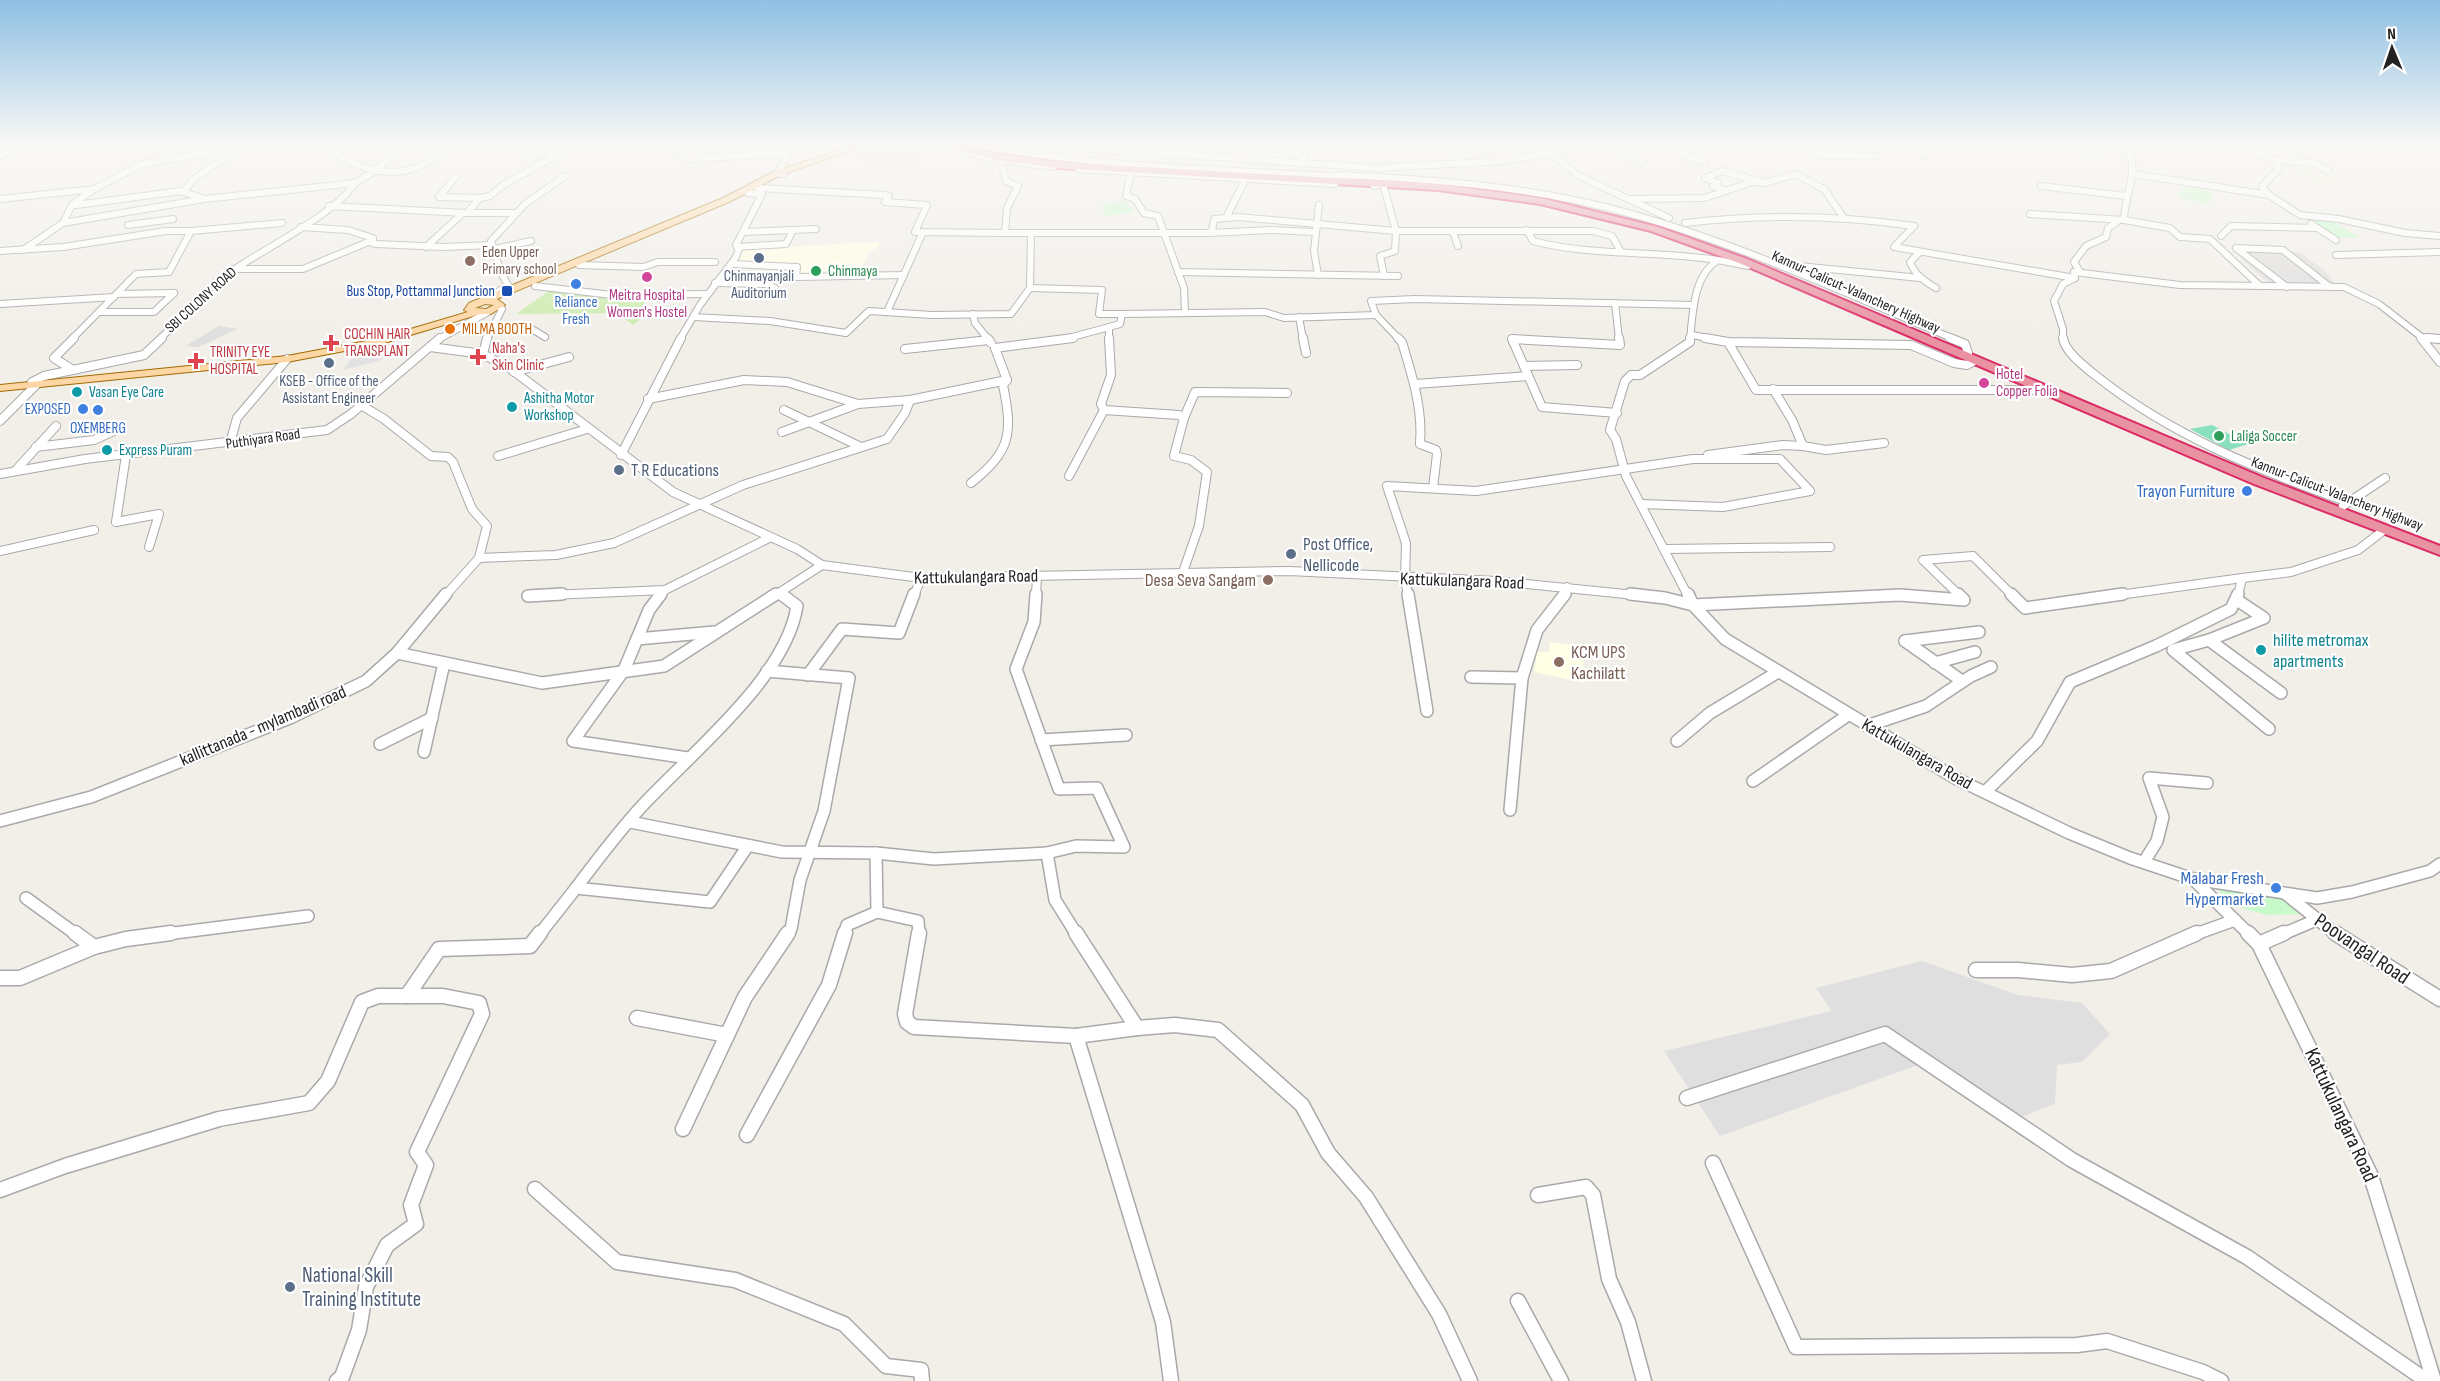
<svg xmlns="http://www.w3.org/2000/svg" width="2440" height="1381" viewBox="0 0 2440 1381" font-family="'Sofia Sans Condensed',sans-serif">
<rect width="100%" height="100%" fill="#f2efe9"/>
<!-- residential -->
<g fill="#e0dfdf">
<polygon points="2234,248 2299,252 2323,269 2336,285 2271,285 2246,263"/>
<polygon points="219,326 238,329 198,347 185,346"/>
<polygon points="1922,961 2018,995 2082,1003 2110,1034 2082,1062 2057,1065 2055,1104 2005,1123 1918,1065 1720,1136 1664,1051 1832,1011 1816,988"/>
</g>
<!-- commercial -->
<polygon fill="#f2dad9" points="892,144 909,144 915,150 921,167 894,172 863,158 856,151"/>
<!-- education -->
<g fill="#ffffe5">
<polygon points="865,242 878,242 880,245 868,253 861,271 838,279 805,279 797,272 755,269 742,267 736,262 743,250"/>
<polygon points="1550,642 1582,647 1585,683 1534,672 1537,652 1549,652"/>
</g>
<!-- farmland -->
<polygon fill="#eef0d5" points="2310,170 2333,176 2341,184 2315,183 2301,175 2302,172"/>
<!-- grass -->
<polygon fill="#cdebb0" points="553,288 648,298 640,310 648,313 633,325 617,313 516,314"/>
<!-- park -->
<g fill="#c8facc">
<polygon points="2182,187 2198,188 2211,193 2211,201 2206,203 2181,198 2178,195"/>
<polygon points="1126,201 1135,212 1103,216 1104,203"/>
<polygon points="2314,219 2334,222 2360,238 2336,237 2308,221"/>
<polygon points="2220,889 2285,899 2305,914 2267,915 2221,902"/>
</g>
<!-- pitch -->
<polygon fill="#88e0be" points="2212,425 2248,444 2229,450 2190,429"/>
<!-- parking -->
<polygon fill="#e2e2e2" points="387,353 379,361 343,370 352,358"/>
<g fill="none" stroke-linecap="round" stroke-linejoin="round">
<!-- minor-far3 casing -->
<g stroke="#a9a9a9" stroke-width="8">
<g id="minor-far3">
<path d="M328 144C346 167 387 178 415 168 430 163 443 152 456 144"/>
<polyline points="456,144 560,154"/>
<polyline points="677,144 683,158 689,159 787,153"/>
<polyline points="933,144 993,159 1053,167"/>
<path d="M973 144C1095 168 1222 169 1346 177"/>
<polyline points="1026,144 1377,168 1504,161 1601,144"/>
<polyline points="1450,144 1461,165"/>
<polyline points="1604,144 1642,162"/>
<polyline points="1671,144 1689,157 1705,162"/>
<polyline points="1733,144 1735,148"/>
<polyline points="1796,144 1816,155 1876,156"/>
<polyline points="1912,144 1924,155"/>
<polyline points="2237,144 2275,160 2279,168 2262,187 2269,195"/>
<polyline points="157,149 164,144"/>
<polyline points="2082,151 2102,151 2103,147 2126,146"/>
<polyline points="1552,154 1577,175 1669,218"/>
<polyline points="0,156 21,144"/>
<polyline points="2274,160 2314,163 2328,171"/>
<polyline points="1255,161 1257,144"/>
<polyline points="1300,164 1311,144"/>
<polyline points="1078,169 1335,184"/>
<polygon points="1722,171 1765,183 1752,182 1726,191 1713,186 1718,183 1705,178"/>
<polyline points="1131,172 1126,196 1135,199 1144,213 1158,216 1184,288 1185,313"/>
<polyline points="783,174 778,173 794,144"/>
<polyline points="2134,174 2269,195 2300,215 2339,219 2405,233 2440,236"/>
<path d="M1339 175C1430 179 1521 186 1609 208 1729 239 1841 291 1954 339"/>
<polyline points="456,176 439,197 480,198 467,213 516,213"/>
<polyline points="1765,183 1796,174 1825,190 1843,217"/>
<polyline points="1374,186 1383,184 1396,231 1395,251 1380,256 1384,276"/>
<polyline points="2041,186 2126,196"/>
<polyline points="757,188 886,195 889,196 885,202 927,205 915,232 1005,233 1007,208 1018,186 1006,181 1001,160"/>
<polyline points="183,192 194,179 234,151"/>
<polyline points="480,198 490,196 503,185 577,144"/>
<polyline points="0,199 95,189"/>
<polyline points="1631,199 1704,198 1726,191"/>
<polyline points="76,205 181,191 202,198"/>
<polyline points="329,206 467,213"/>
<path d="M2030 214 2124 220C2124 194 2144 163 2122 144"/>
<polyline points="1227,216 1245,180"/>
<polyline points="2124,220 2170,228 2180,237 2210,239 2260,286"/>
<polyline points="63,223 204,199 355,183 377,170 406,144"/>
<path d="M1685 223C1762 214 1837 215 1914 226"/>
<polyline points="2311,224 2336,240"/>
<polyline points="128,225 173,219"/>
<polyline points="1914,226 1894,247 2075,278"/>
<polyline points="301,227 348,230 373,238 372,243 376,244 443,247 492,245"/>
<path d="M1527 230 1533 241C1593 257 1657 250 1718 260"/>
<polyline points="191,231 282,223"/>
<polyline points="744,232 816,229"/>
<polyline points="1453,232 1458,246"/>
<polyline points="1005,233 1031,233 1030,288 1102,290 1099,314 1122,314 1120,324 1065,339"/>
<polyline points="1031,233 1207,233 1212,231 1214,219 1238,217 1396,231 1593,231 1612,236 1621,252"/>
<polyline points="1209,233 1271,230 1314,232"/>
<polyline points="2221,236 2231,226 2317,228"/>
<polyline points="426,247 463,213"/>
<polyline points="737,247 786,244 793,230"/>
<polyline points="494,249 531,241"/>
<polyline points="23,250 63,223 72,205 94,189 142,164 238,148 302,144"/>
<polyline points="0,251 63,247 166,231 191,231 169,272 136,274 72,339"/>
<path d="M1919 253 1910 262C1915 275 1924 281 1936 288"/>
<polyline points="2336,255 2440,252"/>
<polyline points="732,264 797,267 796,277 904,275"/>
<polyline points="579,265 643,267 658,262 715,262"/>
<polyline points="1789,265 1920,278"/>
<polyline points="234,269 303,269 373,240"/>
<polyline points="1178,272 1398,276"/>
<polyline points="2074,272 2180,285 2344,287 2379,304 2424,339"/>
<polyline points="2077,272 2080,272 2074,262 2086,246 2106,237 2108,228 2117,222"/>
<polyline points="1318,275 1314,251 1319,205"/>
<polyline points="715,283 767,284 775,288"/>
<polyline points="535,286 612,295 707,294"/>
<polyline points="2287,287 2236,248 2283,250 2330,287"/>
<polyline points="117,294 174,293"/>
<polyline points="484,301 508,285 501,273 491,241 525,204 565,176"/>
<polyline points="1615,303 1619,339"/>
<polyline points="0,304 114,297"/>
<polyline points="100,312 154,312 174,293"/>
<polyline points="887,312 923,232"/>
<polyline points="973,314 975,323 988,339"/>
<polyline points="1122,314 1265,312 1284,318 1376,315 1371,301 1415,299 1694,305"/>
<polyline points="1376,315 1399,339"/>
<polyline points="693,317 770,321 846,333 869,311 932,315 1011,314 1030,288"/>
<polyline points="1299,317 1303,339"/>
<polyline points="1109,328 1109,339"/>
<polyline points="492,329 532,329 545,337"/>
<polyline points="1692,335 1713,339"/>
<polyline points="2421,337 2440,339"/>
<path d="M160 339C180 319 200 294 223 277 257 252 334 216 355 183"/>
<polyline points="439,339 488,312"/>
<polyline points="487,339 502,309 499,307"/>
<polyline points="680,339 700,305 736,257 739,249 736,245 762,194 748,193"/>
<path d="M1690 339C1693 312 1693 276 1718 260L1748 266"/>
<polyline points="2063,339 2063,329 2054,301 2063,284 2075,278 2074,272"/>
</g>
</g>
<!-- minor-far2 casing -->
<g stroke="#a9a9a9" stroke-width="10">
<g id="minor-far2">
<polyline points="487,338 483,354 511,369 673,492 797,549 822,565 921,578 1289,571 1496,581 1645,596"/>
<polyline points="987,338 991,343"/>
<polyline points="1109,338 1111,375 1101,404 1104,410 1179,415 1184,418 1174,456 1191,460 1207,472 1199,526 1183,572"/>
<polyline points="1303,338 1306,353"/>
<path d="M1398 338 1402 342C1412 376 1423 408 1420 444L1436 450 1437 454 1433 488"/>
<polyline points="1705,338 1728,342 1911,345 1954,363 1967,365 1974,361"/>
<polyline points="1950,338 1965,344 1968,353"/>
<path d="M2063 338C2065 352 2084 366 2095 375 2170 435 2258 470 2348 502"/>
<polyline points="2421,338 2440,362"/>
<polyline points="2427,338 2440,339"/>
<polyline points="1728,342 1756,390 2042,390"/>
<polyline points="430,347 483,354"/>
<polyline points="905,349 989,340"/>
<polyline points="1524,366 1577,365"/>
<polyline points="73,370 54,358 74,338"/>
<polyline points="514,372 569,357"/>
<polyline points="1007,380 995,348 1073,338"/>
<polyline points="1415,384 1528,376"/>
<polyline points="1773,389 1792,420 1803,446 1826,450 1884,443"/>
<polyline points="648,399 744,380 787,382 858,404"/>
<polyline points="361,405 384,419 431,456 448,457 453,462 472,509 487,526 479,558 445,596"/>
<polyline points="784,410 859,446"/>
<polyline points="1617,413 1542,407 1512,339 1620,345 1619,338"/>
<polyline points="1184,418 1195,392 1287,393"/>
<polyline points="0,421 36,385 32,382 44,376 144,355 162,338"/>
<path d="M782 432 858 404 910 400 1007 380 1003 385C1013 434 1011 451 971 483"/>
<polyline points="230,443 237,418 287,359"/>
<polyline points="36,447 94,440 116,430"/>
<polyline points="126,455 116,522 159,514 149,547"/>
<polyline points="621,455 681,338"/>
<polyline points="1708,455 1783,445 1803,446"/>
<polyline points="498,456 587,429"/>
<polyline points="16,470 56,426"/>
<polyline points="0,474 85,459 327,430 351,414 440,338"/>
<polyline points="1069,476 1104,410"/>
<polyline points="2343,506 2385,478"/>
<polyline points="1665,549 1830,547"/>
<polyline points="0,551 94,530"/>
<polyline points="479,558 556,555 614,543 743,485 887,439 905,413 910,400"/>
<polyline points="779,593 783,596"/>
<polyline points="528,596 665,590 769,538"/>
<polyline points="660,596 665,590"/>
<polyline points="774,596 822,565"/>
<polyline points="914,596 921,578"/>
<polyline points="1036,596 1037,576"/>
<polyline points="1408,596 1405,578 1406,543 1387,486 1476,491 1693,459 1780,459 1810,491 1723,507 1642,504"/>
<polyline points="1564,596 1567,587"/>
<polyline points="1688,596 1626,476 1616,439 1610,430 1625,381 1631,375 1640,375 1690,342 1690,338"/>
<polyline points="1879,596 1913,596"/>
<polyline points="1960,596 1923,560 1973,556 2013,596"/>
<polyline points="2112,596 2242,578"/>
<polyline points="2238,596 2242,578 2291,572 2358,550 2384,530"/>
</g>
</g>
<!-- minor-far1 casing -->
<g stroke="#a9a9a9" stroke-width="14">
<g id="minor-far1">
<polyline points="1036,594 1034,622 1016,669 1059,789 1097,788 1124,847 1076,846 1047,853 1055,900 1077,935"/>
<polyline points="1408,594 1427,711"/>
<polyline points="1630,594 1665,598 1693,605 1725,639 1955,778 2069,833 2130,858 2193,879 2317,898 2352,892 2430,871 2440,864"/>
<polyline points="1688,594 1693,605 1900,595 1964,600 1958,594"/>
<polyline points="2011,594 2025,608 2123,594"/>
<polyline points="528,596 562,594"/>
<polyline points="2237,600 2264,618 2209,640 2173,650 2269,729"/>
<polyline points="637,639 649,610 661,594"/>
<polyline points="2209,640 2281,693"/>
<polyline points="1905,641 1979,632"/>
<polyline points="1905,641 1962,681"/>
<polyline points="397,653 542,683 664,666 776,594"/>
<polyline points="1935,663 1975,652"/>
<polyline points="767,671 849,678 824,811 800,880 791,929 787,935"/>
<polyline points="808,675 842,629 899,633 914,594"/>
<polyline points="1471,677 1522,678 1537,630 1565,594"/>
<polyline points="1867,726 1926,706 1971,676 1991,667"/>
<polyline points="1041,740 1126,735"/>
<polyline points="1677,741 1710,713 1778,672"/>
<polyline points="380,744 432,718"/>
<polyline points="424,752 444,663"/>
<polyline points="688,758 573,741 624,670 637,639 714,632"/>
<polyline points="1753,781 1848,715"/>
<polyline points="1985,792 2037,741 2070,682 2156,646 2231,609 2238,594"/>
<polyline points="1510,810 1522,678"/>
<polyline points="0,821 91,797 290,718 366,681 397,653 446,594"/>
<polyline points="630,822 782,852 876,853 934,859 1047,853"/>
<path d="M747 847 710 902 576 888C597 860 618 832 642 806 691 753 786 678 797 606L781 594"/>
<polyline points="2144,862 2157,841 2163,817 2149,778 2207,783"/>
<polyline points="2193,879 2250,935"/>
<polyline points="2287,895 2337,935"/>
<polyline points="26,898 77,935"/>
<polyline points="877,912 918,921 919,935"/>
<polyline points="159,935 308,916"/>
<polyline points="539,935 576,888"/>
<polyline points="844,935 847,925 877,912 876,853"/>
<polyline points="2193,935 2235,920"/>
<polyline points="2281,935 2316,920"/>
</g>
</g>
<!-- minor casing -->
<g stroke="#a9a9a9" stroke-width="17">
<g id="minor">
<polyline points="75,933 94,947 126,939 171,933"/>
<polyline points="919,933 905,1014 907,1022 914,1027 1076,1036 1137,1028"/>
<polyline points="1076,933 1137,1028 1175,1025 1218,1030 1302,1105 1328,1153 1366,1197 1439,1314 1470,1381"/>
<polyline points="2248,933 2259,944 2371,1176 2434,1381"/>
<polyline points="2335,933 2440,999"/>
<polyline points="2259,944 2284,933"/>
<polyline points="1976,970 2018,970 2072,975 2111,971 2197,933"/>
<polyline points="0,978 20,978 94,947"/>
<polyline points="637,1018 727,1035"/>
<polyline points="1076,1036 1163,1322 1171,1381"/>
<polyline points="1687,1098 1885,1034 2072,1160 2247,1257 2427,1381"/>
<polyline points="683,1129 745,997 788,933"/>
<polyline points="747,1135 829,985 845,933"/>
<polyline points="1713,1163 1796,1347 2077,1345 2107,1341 2203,1372 2221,1381"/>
<polyline points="535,1189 617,1262 735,1280 844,1324 886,1366 921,1370 922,1381"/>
<polyline points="0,1190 65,1166 219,1119 309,1103 328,1081 362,1002 378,996 407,996 439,949 530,946 540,933"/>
<polyline points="1538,1195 1586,1187 1593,1195 1609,1279 1628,1322 1644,1381"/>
<polyline points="1518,1301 1561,1381"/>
<polyline points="337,1381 342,1377 359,1330 366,1287 387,1245 416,1224 411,1205 426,1165 417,1152 482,1014 479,1003 443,996 407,996"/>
</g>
</g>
<!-- major casing -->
<g stroke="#a06b00" stroke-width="2">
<path id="major" d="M860 144H870L781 175 729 202 497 299 505 305 491 314H480L381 344 287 362 0 391V385L287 356 377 339 468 312 464 310 469 303 723 198 775 171ZM485 304 494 305 486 309 475 308Z"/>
</g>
<!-- highway casing -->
<g stroke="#dc2a67" stroke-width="4">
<polygon id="highway" points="941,144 954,144 996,154 1057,162 1438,184 1540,198 1658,227 1747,259 2264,478 2440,546 2440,555 2254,484 1739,263 1651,231 1540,204 1438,190 1057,168 996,160"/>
</g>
<!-- minor-far3 -->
<use href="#minor-far3" stroke="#fff" stroke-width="6"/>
<!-- minor-far2 -->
<use href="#minor-far2" stroke="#fff" stroke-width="8"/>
<!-- minor-far1 -->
<use href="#minor-far1" stroke="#fff" stroke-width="11"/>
<!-- minor -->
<use href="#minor" stroke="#fff" stroke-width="14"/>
<!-- major -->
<use href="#major" fill="#fcd6a4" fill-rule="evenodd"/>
<!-- highway -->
<use href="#highway" fill="#e892a2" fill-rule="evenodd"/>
</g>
<!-- sky -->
<linearGradient id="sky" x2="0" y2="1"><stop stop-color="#8fc0e4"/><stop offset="0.43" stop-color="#f9f8f5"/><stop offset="1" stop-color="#f9f8f5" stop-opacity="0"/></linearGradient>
<rect width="2440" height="337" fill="url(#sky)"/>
<!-- markers -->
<g fill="#5c6f8a" stroke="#fff" stroke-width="2">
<circle cx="759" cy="258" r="6"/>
<circle cx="329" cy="363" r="6"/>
<circle cx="619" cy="470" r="6"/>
<circle cx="1291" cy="554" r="6"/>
<circle cx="290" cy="1287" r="6"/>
</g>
<g fill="#8d6e63" stroke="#fff" stroke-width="2">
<circle cx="470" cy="261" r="6"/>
<circle cx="1268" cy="580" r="6"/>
<circle cx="1559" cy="662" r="6"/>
</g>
<g fill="#2e9e5b" stroke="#fff" stroke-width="2">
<circle cx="816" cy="271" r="6"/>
<circle cx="2219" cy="436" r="6"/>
</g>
<g fill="#d1479c" stroke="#fff" stroke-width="2">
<circle cx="647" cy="277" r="6"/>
<circle cx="1984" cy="383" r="6"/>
</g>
<g fill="#3f7fe0" stroke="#fff" stroke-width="2">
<circle cx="576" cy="284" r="6"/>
<circle cx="83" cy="409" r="6"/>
<circle cx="98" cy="410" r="6"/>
<circle cx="2247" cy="491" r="6"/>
<circle cx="2276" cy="888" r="6"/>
</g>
<rect fill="#1a4fb4" stroke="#fff" stroke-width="2" x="501" y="285" width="12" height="12" rx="3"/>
<circle fill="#e8710a" stroke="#fff" stroke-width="2" cx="450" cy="329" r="6"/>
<g fill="#e0444e" stroke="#fff" stroke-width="2">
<path d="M328 334h6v6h6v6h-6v6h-6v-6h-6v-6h6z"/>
<path d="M475 348h6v6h6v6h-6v6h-6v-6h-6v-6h6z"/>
<path d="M193 352h6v6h6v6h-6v6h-6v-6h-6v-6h6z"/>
</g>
<g fill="#0f9aa8" stroke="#fff" stroke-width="2">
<circle cx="77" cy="392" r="6"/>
<circle cx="512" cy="407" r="6"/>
<circle cx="107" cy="450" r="6"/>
<circle cx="2261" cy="650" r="6"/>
</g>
<g text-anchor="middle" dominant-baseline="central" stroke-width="4.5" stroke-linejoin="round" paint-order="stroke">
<!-- far-education labels -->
<g font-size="15" fill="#785e54" stroke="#fff" text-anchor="start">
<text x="482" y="252">Eden Upper<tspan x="482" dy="17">Primary school</tspan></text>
</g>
<!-- far-leisure labels -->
<g font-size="15" fill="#27864d" stroke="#fff" text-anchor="start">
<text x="828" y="271">Chinmaya</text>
<text x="2231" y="436">Laliga Soccer</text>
</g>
<!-- far-service labels -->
<g font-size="15" fill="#4e5e75" stroke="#fff">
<text x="759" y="276">Chinmayanjali<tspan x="759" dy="17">Auditorium</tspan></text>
<text x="329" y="381">KSEB - Office of the<tspan x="329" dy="17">Assistant Engineer</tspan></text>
</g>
<!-- far-transit labels -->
<g font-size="15" fill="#164399" stroke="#fff" text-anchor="end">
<text x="495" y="291">Bus Stop, Pottammal Junction</text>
</g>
<!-- far-street labels -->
<g font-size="15" fill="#222" stroke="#fff">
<text transform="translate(1856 292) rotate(24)">Kannur-Calicut-Valanchery Highway</text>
<text transform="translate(201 300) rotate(-42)">SBI COLONY ROAD</text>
<text transform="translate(263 439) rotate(-8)">Puthiyara Road</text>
<text transform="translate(2337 494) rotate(21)">Kannur-Calicut-Valanchery Highway</text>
</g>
<!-- far-hotel labels -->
<g font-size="15" fill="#b23c85" stroke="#fff">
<text x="647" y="295">Meitra Hospital<tspan x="647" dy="17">Women's Hostel</tspan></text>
<text x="1996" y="374" text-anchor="start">Hotel<tspan x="1996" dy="17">Copper Folia</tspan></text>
</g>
<!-- far-shop labels -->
<g font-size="15" fill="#366cbe" stroke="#fff">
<text x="576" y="302">Reliance<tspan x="576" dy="17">Fresh</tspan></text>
<text x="71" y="409" text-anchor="end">EXPOSED</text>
<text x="98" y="428">OXEMBERG</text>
</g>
<!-- far-food labels -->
<g font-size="15" fill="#c56008" stroke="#fff" text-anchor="start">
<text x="462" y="329">MILMA BOOTH</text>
</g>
<!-- far-health labels -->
<g font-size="15" fill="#be3a42" stroke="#fff" text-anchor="start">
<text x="344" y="334">COCHIN HAIR<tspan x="344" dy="17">TRANSPLANT</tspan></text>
<text x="492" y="348">Naha's<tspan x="492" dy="17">Skin Clinic</tspan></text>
<text x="210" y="352">TRINITY EYE<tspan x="210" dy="17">HOSPITAL</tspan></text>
</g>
<!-- far-culture labels -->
<g font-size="15" fill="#0d838f" stroke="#fff" text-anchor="start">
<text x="89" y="392">Vasan Eye Care</text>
<text x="524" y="398">Ashitha Motor<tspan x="524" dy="17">Workshop</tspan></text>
<text x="119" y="450">Express Puram</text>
</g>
<!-- service labels -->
<g font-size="18" fill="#4e5e75" stroke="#fff" text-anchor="start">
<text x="631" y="470">T R Educations</text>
<text x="1303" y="544">Post Office,<tspan x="1303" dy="21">Nellicode</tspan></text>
</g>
<!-- shop labels -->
<g font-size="18" fill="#366cbe" stroke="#fff" text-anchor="end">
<text x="2235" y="491">Trayon Furniture</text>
<text x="2264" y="878">Malabar Fresh<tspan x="2264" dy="21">Hypermarket</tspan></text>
</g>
<!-- street labels -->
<g font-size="18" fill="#222" stroke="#fff">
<text transform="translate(976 577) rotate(-1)">Kattukulangara Road</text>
<text transform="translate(1462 581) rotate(2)">Kattukulangara Road</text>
<text transform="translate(263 726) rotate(-23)">kallittanada - mylambadi road</text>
<text transform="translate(1917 754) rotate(30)">Kattukulangara Road</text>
</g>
<!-- education labels -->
<g font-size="18" fill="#785e54" stroke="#fff" text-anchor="end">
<text x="1256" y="580">Desa Seva Sangam</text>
<text x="1571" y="652" text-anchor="start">KCM UPS<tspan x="1571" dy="21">Kachilatt</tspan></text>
</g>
<!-- culture labels -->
<g font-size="18" fill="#0d838f" stroke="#fff" text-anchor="start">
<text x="2273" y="640">hilite metromax<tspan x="2273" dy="21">apartments</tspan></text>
</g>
<!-- near-street labels -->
<g font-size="21" fill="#222" stroke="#fff">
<text transform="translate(2362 949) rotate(34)">Poovangal Road</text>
<text transform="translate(2341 1115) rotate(65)">Kattukulangara Road</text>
</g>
<!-- near-service labels -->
<g font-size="21" fill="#4e5e75" stroke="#fff" text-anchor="start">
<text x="302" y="1275">National Skill<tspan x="302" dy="24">Training Institute</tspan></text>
</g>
</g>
<!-- north arrow -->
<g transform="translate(2392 48) rotate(358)" stroke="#ffffff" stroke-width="4.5" paint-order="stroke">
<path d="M0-4.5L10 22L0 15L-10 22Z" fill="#222222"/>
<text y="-9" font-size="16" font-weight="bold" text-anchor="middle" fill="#222222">N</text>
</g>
</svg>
